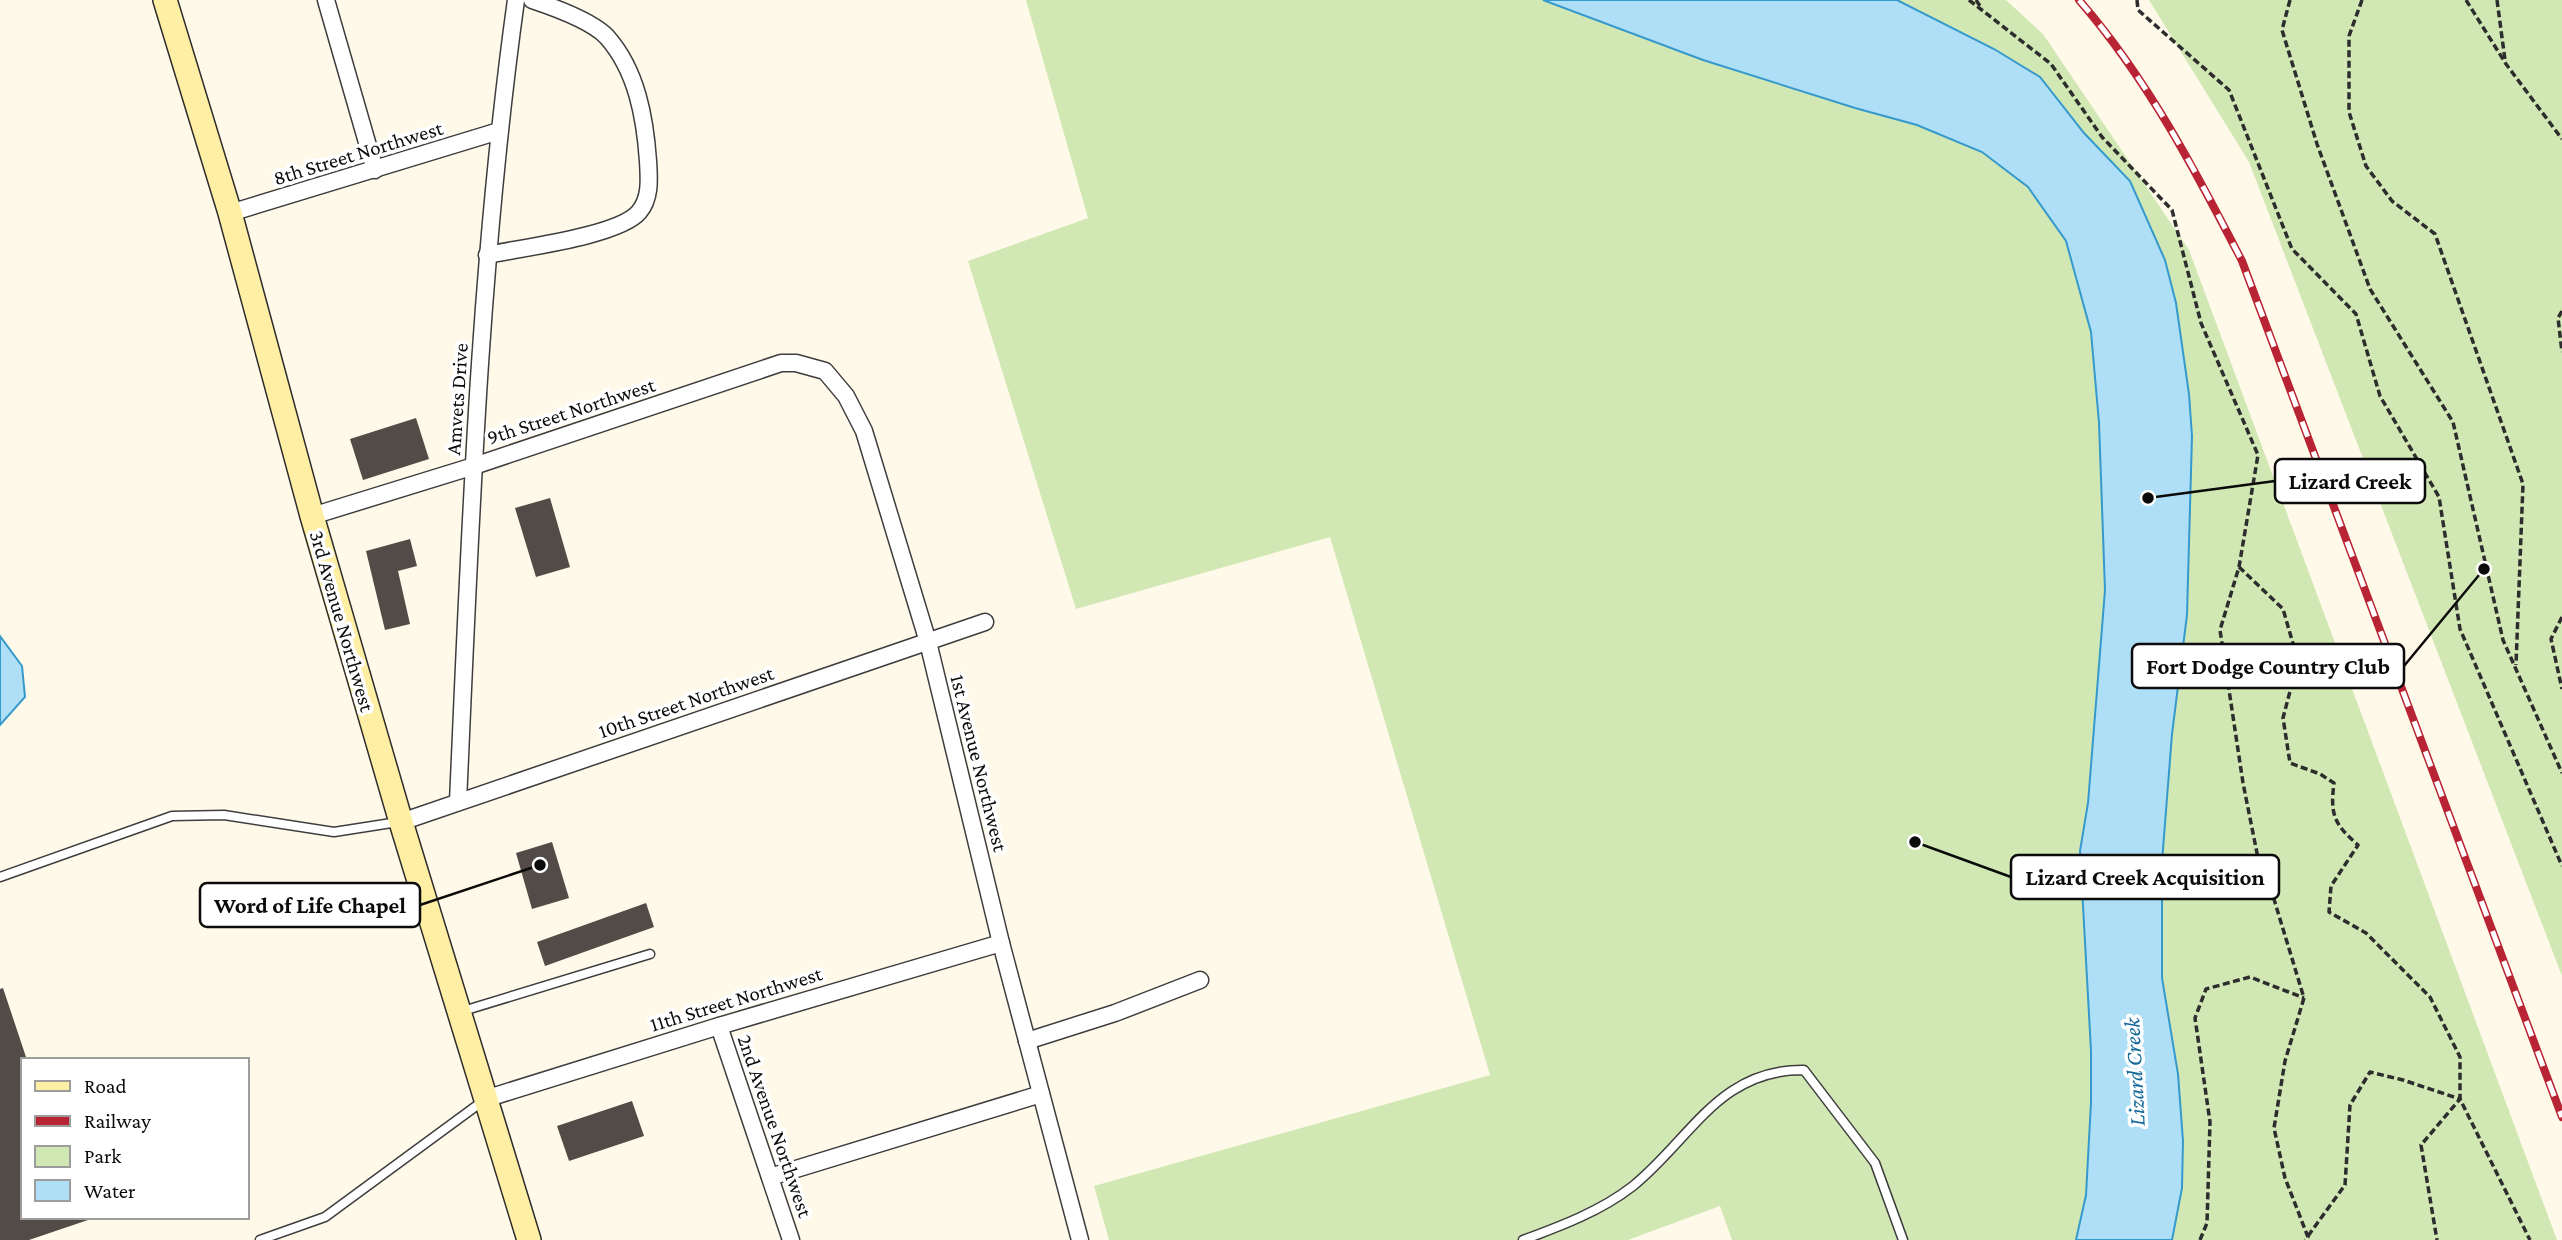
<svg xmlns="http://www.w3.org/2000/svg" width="2562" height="1240" viewBox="0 0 2562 1240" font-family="'Crimson Pro',serif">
<rect width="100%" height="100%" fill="#fff9e9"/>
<!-- green -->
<g fill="#d2e8b4">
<polygon points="1026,0 2006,0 2043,34 2189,250 2557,1240 1732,1240 1720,1206 1628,1240 1109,1240 1094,1186 1490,1075 1330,537 1076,609 968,261 1088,218"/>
<polygon points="2149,0 2562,0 2562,976 2249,162"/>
</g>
<!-- water -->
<g fill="#aedff6" stroke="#3599cc" stroke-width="2">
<polygon points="1543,0 1897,0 1994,49 2040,77 2084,133 2130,181 2165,260 2176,303 2189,394 2192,436 2187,615 2172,734 2162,862 2162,978 2178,1074 2183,1141 2182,1188 2172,1240 2076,1240 2086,1195 2091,1102 2091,1051 2080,851 2088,803 2105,590 2099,423 2091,332 2066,241 2028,187 1982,152 1917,125 1855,108 1703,60"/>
<polygon points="0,636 22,666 25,697 0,725"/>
</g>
<!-- building -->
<g fill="#534b47">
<polygon points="416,418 429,459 363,480 350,439"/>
<polygon points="550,498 570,567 536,577 515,508"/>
<polygon points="410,539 417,566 398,571 410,624 385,630 366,551"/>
<polygon points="552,842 569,898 532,909 516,853"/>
<polygon points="646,903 654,927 545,966 537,942"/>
<polygon points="3,988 27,1060 23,1060 23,1217 88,1217 88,1220 29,1240 0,1240 0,989"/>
<polygon points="632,1101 644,1136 569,1161 557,1126"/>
</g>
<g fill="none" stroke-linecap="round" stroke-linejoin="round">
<!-- service casing -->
<g stroke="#3e3e3e" stroke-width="11">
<g id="service">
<polyline points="0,877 172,816 224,815 334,832 398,822"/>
<polyline points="463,1011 650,954"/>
<polyline points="260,1240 325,1217 483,1101"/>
<path d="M1523 1240C1561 1226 1601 1211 1633 1186 1691 1139 1719 1069 1804 1070L1875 1163 1903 1240"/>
</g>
</g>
<!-- minor casing -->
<g stroke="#3e3e3e" stroke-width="19">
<g id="minor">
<polyline points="326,0 375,170"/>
<polyline points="230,213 499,131"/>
<path d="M487 255C520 248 619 236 639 212 651 198 649 178 648 161 645 118 637 71 607 37 592 21 553 7 532 0"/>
<polyline points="312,516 474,466 781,363 796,363 825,371 846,396 864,431 928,642 1001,943 1080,1240"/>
<path d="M458 802C470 534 479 266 516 0"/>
<polyline points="401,822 985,622"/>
<polyline points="719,1026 791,1240"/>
<polyline points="1027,1041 1115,1013 1200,980"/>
<polyline points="485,1099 719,1026 1001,943"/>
<polyline points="770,1177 1041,1094"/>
</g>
</g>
<!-- secondary casing -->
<g stroke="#2d2d2d" stroke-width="26">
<polyline id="secondary" points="165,0 230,213 312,516 401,822 529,1240"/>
</g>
<!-- path -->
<g stroke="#2d2d2d" stroke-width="3.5" stroke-dasharray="7 3.5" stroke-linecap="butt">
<polyline points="1969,0 2051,64 2102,137 2172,210 2201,323 2258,455 2239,567 2220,630 2243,783 2260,868 2273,896 2304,998 2285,1061 2274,1128 2285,1178 2308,1237 2305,1240"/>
<polyline points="1976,0 1982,9"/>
<polyline points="2137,0 2138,10 2229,90 2292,249 2356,314 2380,396 2439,497 2460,629 2562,866"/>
<polyline points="2290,0 2282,30 2317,144 2370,289 2453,422 2503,640 2562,773"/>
<polyline points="2362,0 2349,36 2349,112 2366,166 2392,201 2435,234 2523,484 2516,665"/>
<polyline points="2466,0 2506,64 2562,139"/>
<polyline points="2497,0 2505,60"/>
<polyline points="2562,311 2558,318 2562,352"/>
<path d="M2239 567 2283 609 2298 661 2283 718 2290 763 2320 774 2334 783C2330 815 2334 824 2358 845L2331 886 2329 912 2366 933 2430 997 2460 1057V1099L2530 1240"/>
<polyline points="2562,617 2551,639 2562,689"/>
<polyline points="2308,1236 2345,1185 2350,1105 2370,1072 2403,1080 2460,1099 2421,1145 2437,1240"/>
<polyline points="2200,1240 2207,1223 2210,1122 2195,1018 2206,989 2250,977 2304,998"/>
</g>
<!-- service -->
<use href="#service" stroke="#fff" stroke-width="8"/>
<!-- minor -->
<use href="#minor" stroke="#fff" stroke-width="16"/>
<!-- secondary -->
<use href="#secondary" stroke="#ffefa4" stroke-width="23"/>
<!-- rail casing -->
<g stroke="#b92434" stroke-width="8">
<path id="rail" d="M2079 0C2147 78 2195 170 2242 261L2562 1117"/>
</g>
<!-- rail -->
<use href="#rail" stroke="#fff" stroke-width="5" stroke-dasharray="16" stroke-linecap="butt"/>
</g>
<g text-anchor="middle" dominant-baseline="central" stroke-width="7" stroke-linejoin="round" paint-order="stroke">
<!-- street labels -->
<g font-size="21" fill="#0b0b0b" stroke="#fff">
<text transform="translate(358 153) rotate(-17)">8th Street Northwest</text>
<text transform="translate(457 399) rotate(-86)">Amvets Drive</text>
<text transform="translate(571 411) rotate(-18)">9th Street Northwest</text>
<text transform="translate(342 621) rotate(74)">3rd Avenue Northwest</text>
<text transform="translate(686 702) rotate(-19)">10th Street Northwest</text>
<text transform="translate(979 763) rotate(76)">1st Avenue Northwest</text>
<text transform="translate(736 999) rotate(-17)">11th Street Northwest</text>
<text transform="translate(775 1126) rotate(71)">2nd Avenue Northwest</text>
</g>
<!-- water labels -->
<g font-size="23" font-style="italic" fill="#16699b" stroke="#fff">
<text transform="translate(2134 1072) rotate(-93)">Lizard Creek</text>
</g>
</g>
<!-- callouts -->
<path fill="none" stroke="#0b0b0b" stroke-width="2.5" d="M2148 498L2275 481M2484 569L2404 666M1915 842L2011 877M540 865L420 905"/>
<g fill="#0b0b0b" stroke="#fff" stroke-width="2.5">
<circle cx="2148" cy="498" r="7"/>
<circle cx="2484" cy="569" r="7"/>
<circle cx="1915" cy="842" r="7"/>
<circle cx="540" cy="865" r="7"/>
</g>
<g fill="#fff" stroke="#0b0b0b" stroke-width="2.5">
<rect x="2275" y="459" width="150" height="44" rx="7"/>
<rect x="2132" y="644" width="272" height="44" rx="7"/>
<rect x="2011" y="855" width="268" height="44" rx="7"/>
<rect x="200" y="883" width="220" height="44" rx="7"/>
</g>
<g font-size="23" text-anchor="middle" font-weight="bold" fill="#0b0b0b">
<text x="2350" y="489">Lizard Creek</text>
<text x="2268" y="674">Fort Dodge Country Club</text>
<text x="2145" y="885">Lizard Creek Acquisition</text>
<text x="310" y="913">Word of Life Chapel</text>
</g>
<!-- legend -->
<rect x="21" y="1058" width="228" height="161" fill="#ffffff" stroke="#9d9d9d" stroke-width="2"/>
<rect x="35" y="1081" width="35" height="10" fill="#ffefa4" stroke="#9d9d9d" stroke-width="2"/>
<text x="84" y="1093" font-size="21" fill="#0b0b0b">Road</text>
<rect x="35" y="1116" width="35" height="10" fill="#b92434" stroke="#9d9d9d" stroke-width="2"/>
<text x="84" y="1128" font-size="21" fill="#0b0b0b">Railway</text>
<rect x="35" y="1146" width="35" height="21" fill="#d2e8b4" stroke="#9d9d9d" stroke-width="2"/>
<text x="84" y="1163" font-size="21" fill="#0b0b0b">Park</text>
<rect x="35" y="1180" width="35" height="21" fill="#aedff6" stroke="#9d9d9d" stroke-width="2"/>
<text x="84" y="1198" font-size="21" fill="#0b0b0b">Water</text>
</svg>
